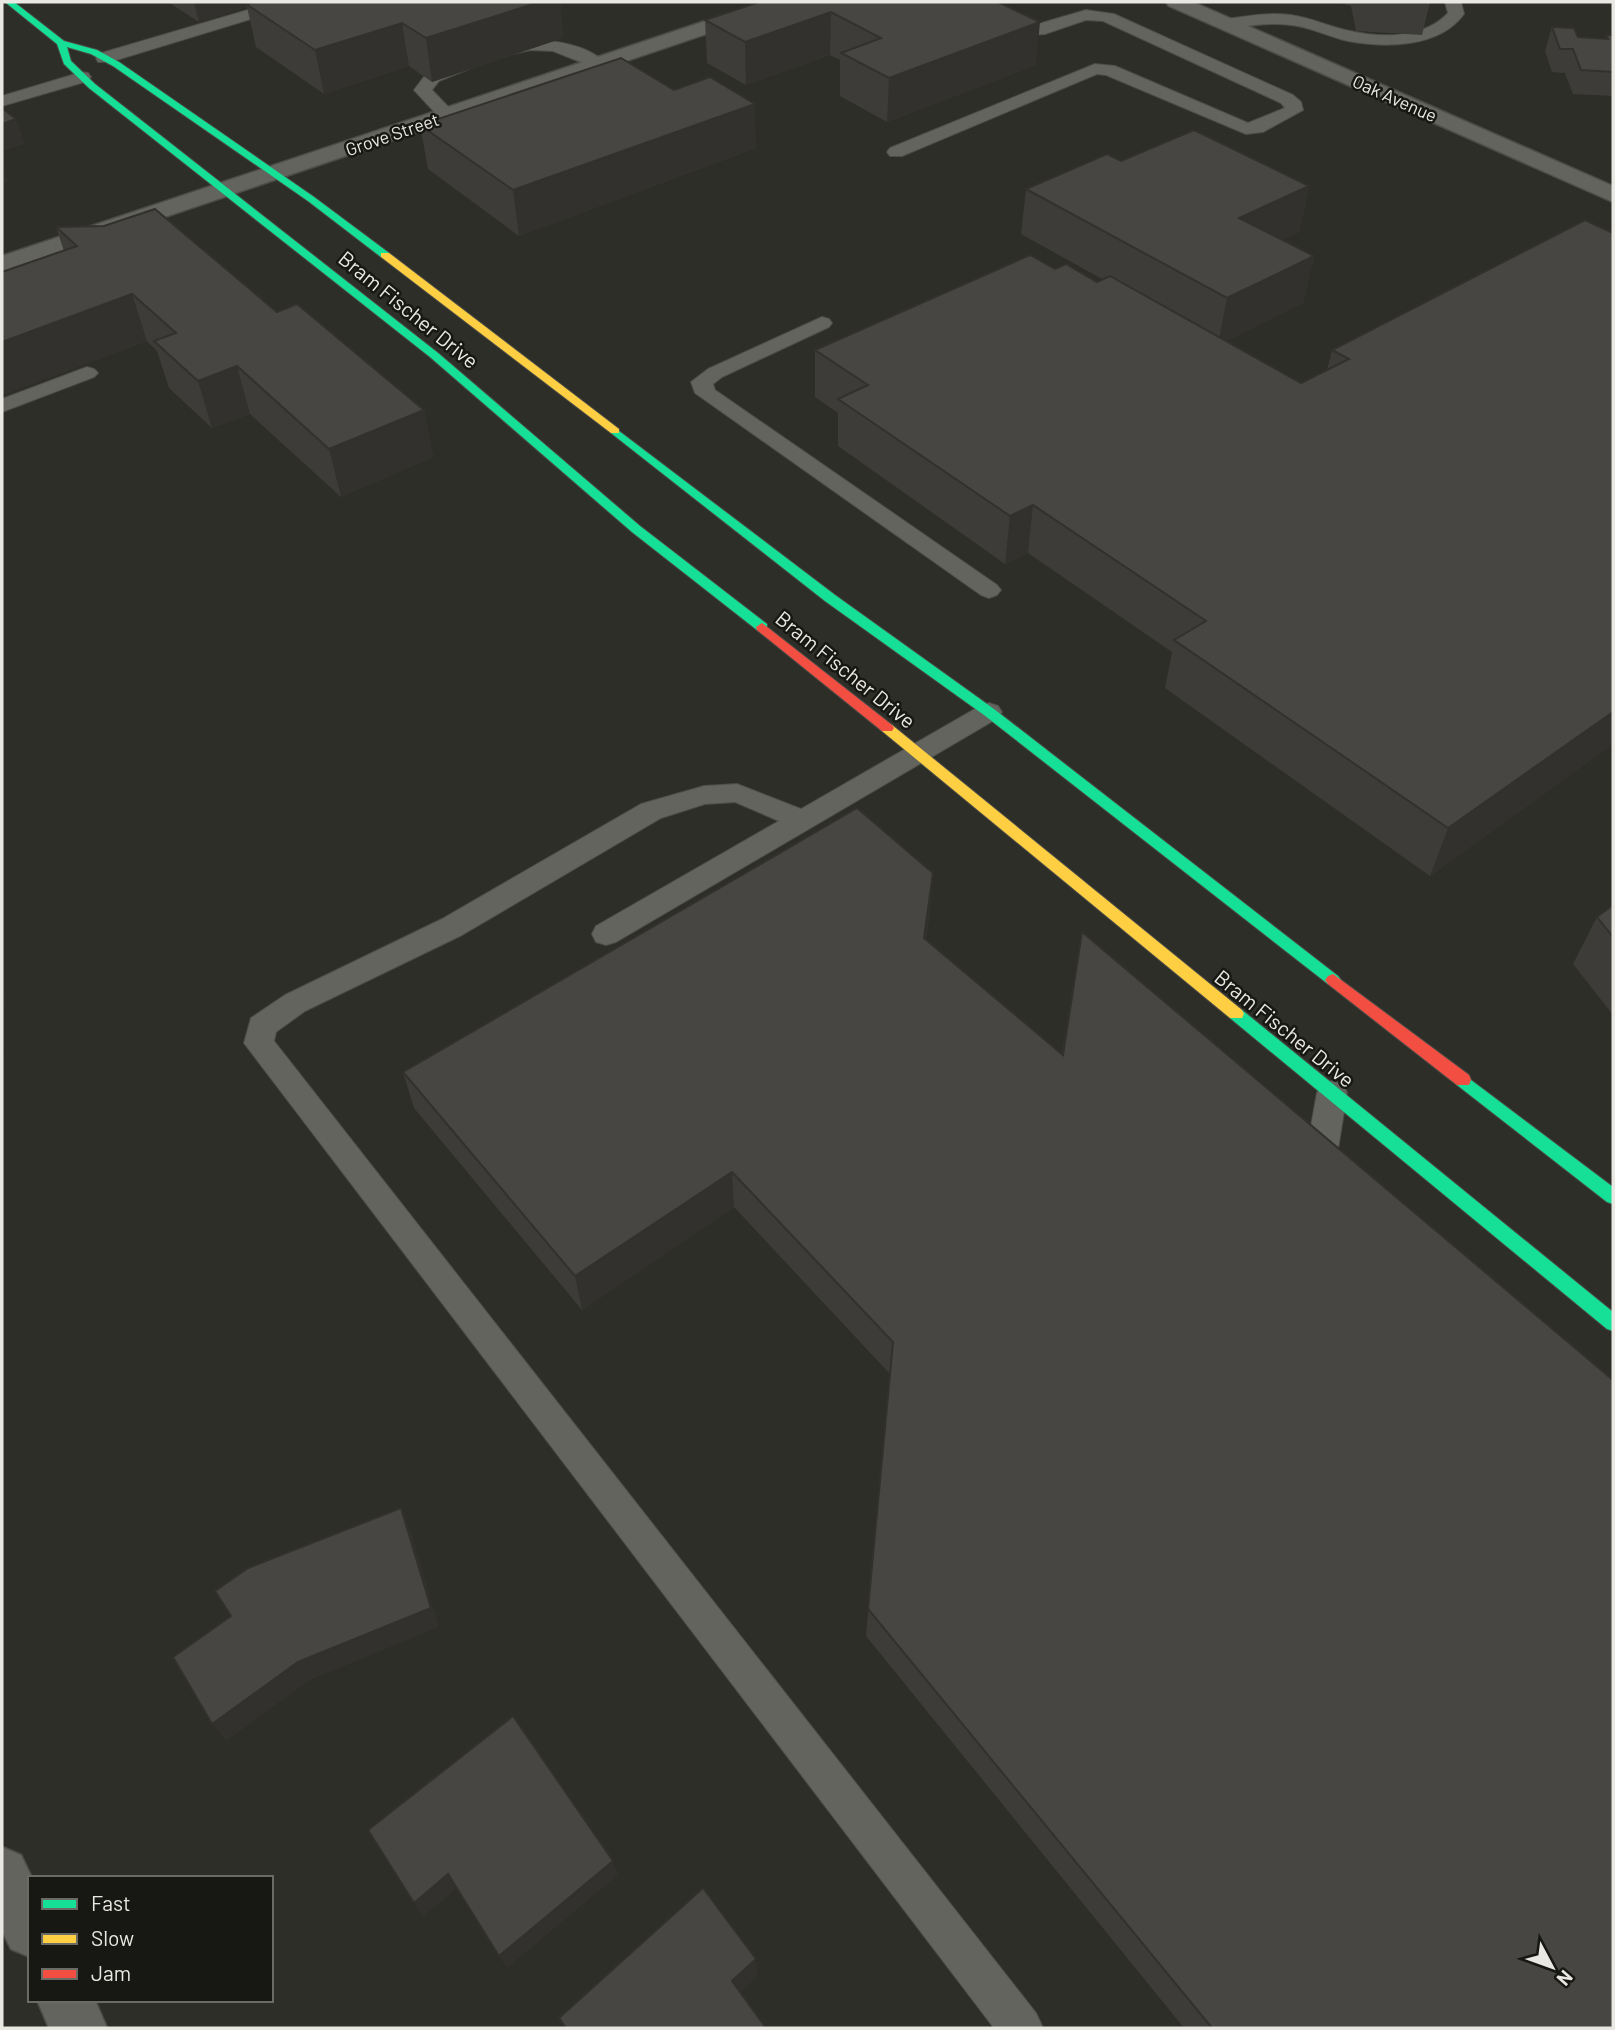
<svg xmlns="http://www.w3.org/2000/svg" width="1615" height="2030" viewBox="0 0 1615 2030" font-family="Barlow,sans-serif">
<rect width="100%" height="100%" fill="#2e2e29"/>
<g fill="none" stroke-linecap="round" stroke-linejoin="round">
<!-- lane casing -->
<g stroke="#4c4c48" stroke-width="2">
<g id="lane">
<polygon points="275,2 299,2 297,5 110,62 98,62 96,58 98,54"/>
<polygon points="950,2 970,2 1008,22 1028,27 1086,10 1114,14 1293,95 1301,102 1303,110 1263,132 1246,134 1106,75 1097,74 902,156 890,156 887,152 890,148 1095,64 1115,66 1248,123 1285,108 1281,103 1103,21 1086,20 1045,34 1021,36 987,24"/>
<path d="M1445 2H1461L1464 14C1439 48 1386 48 1348 41 1329 37 1311 27 1291 25 1269 22 1248 26 1226 29L1218 24 1226 19C1248 16 1269 12 1291 15 1312 18 1330 27 1350 31 1381 38 1424 39 1448 13Z"/>
<path d="M530 40C554 40 590 45 606 64L598 69 553 51 530 50 505 56 497 51 499 47Z"/>
<polygon points="465,59 473,64 471,68 439,81 432,90 456,115 447,120 441,119 414,90 427,73"/>
<polygon points="82,72 88,73 91,77 88,81 2,106 2,96"/>
<polygon points="822,317 829,319 832,323 829,327 722,377 713,384 715,390 997,585 1001,590 997,595 989,598 981,595 695,393 691,382 708,369"/>
<polygon points="87,367 94,369 98,373 94,377 2,412 2,399"/>
<polygon points="989,703 998,706 1002,712 998,718 616,942 606,945 596,942 592,934 596,926 779,821 735,802 705,804 661,818 462,935 305,1011 276,1032 274,1041 1036,2013 1043,2028 994,2028 244,1043 251,1018 285,995 442,919 641,804 704,786 737,784 801,809 980,706"/>
<path d="M1332 1081 1343 1084 1347 1093 1337 1155 1348 1170 1343 1179C1325 1186 1314 1176 1305 1159L1317 1093 1321 1084Z"/>
</g>
</g>
<!-- street casing -->
<g stroke="#4c4c48" stroke-width="3">
<g id="street">
<polygon points="762,2 792,2 789,6 2,272 2,256"/>
<polygon points="1166,2 1193,2 1613,186 1613,202 1169,6"/>
<polygon points="2,1847 21,1855 32,1878 30,1878 30,1957 11,1949 2,1931"/>
<polygon points="37,2000 95,2000 107,2028 49,2028"/>
</g>
</g>
<!-- fast casing -->
<g stroke="#4c4c48" stroke-width="2">
<g id="fast">
<polygon points="5,2 14,2 64,41 97,50 119,62 314,197 389,253 389,257 381,257 308,201 113,66 91,54 67,47 71,61 95,84 438,353 640,526 767,624 767,630 757,630 632,532 430,357 89,88 64,64 57,44"/>
<polygon points="615,428 835,595 994,709 1338,976 1341,980 1338,984 1328,984 984,715 825,601 611,433 611,429"/>
<polygon points="1236,1008 1242,1010 1613,1312 1613,1331 1607,1329 1230,1018 1228,1014 1230,1010"/>
<polygon points="1463,1074 1613,1187 1613,1204 1607,1202 1457,1085 1455,1080 1457,1075"/>
</g>
</g>
<!-- slow casing -->
<g stroke="#4c4c48" stroke-width="2">
<g id="slow">
<polygon points="381,253 389,253 619,429 619,433 611,433 381,257"/>
<polygon points="887,723 892,725 1242,1010 1244,1014 1242,1018 1230,1018 882,731 880,728 882,725"/>
</g>
</g>
<!-- jam casing -->
<g stroke="#4c4c48" stroke-width="2">
<g id="jam">
<polygon points="762,623 892,725 894,728 892,731 882,731 757,630 756,627"/>
<polygon points="1333,974 1469,1075 1471,1080 1469,1085 1457,1085 1328,984 1325,980 1328,976"/>
</g>
</g>
<!-- lane -->
<use href="#lane" fill="#64645f" fill-rule="evenodd"/>
<!-- street -->
<use href="#street" fill="#64645f" fill-rule="evenodd"/>
<!-- fast -->
<use href="#fast" fill="#16e098" fill-rule="evenodd"/>
<!-- slow -->
<use href="#slow" fill="#ffcf43" fill-rule="evenodd"/>
<!-- jam -->
<use href="#jam" fill="#f24e42" fill-rule="evenodd"/>
</g>
<!-- wall -->
<g fill="#3d3c39">
<polygon points="168,2 560,2 563,38 432,82 409,66 324,94 256,47 247,7 199,22"/>
<polygon points="998,2 1036,65 887,122 840,96 840,60 830,55 746,85 707,63 705,20"/>
<polygon points="1337,2 1430,2 1422,35 1356,31 1351,6"/>
<polygon points="1552,27 1578,37 1605,39 1606,35 1613,35 1613,96 1573,94 1565,73 1552,72 1545,51"/>
<polygon points="674,90 756,148 519,236 428,169 420,125"/>
<polygon points="1121,161 1309,186 1299,232 1281,240 1314,256 1303,303 1226,341 1301,383 1327,370 1332,350 1585,220 1613,744 1430,876 1165,688 1172,652 1028,553 1005,564 838,446 838,413 815,397 815,350 1055,269 1097,282 1102,279 1021,234 1026,189"/>
<polygon points="56,227 277,312 424,410 433,457 341,497 250,414 212,428 169,388 157,351 147,341 2,395 2,272 64,251"/>
<polygon points="933,873 930,910 926,939 1062,1054 1082,932 1613,2028 1184,2028 866,1636 890,1374 734,1207 582,1310 414,1108 403,1072"/>
<polygon points="1613,905 1613,1015 1573,964 1597,917"/>
</g>
<!-- shaded-wall -->
<g fill="#32312e">
<polygon points="194,2 264,2 246,4 247,7 199,22"/>
<polygon points="540,2 560,2 563,38 432,82 426,38"/>
<polygon points="831,12 830,55 746,85 745,42"/>
<polygon points="1040,22 1036,65 887,122 889,78"/>
<polygon points="402,23 409,66 324,94 315,50"/>
<polygon points="755,104 756,148 519,236 513,190"/>
<polygon points="16,119 25,144 2,151 2,124"/>
<polygon points="2,166 8,182 2,184"/>
<polygon points="1309,186 1299,232 1230,264 1239,218"/>
<polygon points="1314,256 1303,303 1218,345 1227,298"/>
<polygon points="132,294 147,341 2,395 2,342"/>
<polygon points="237,366 250,414 212,428 198,381"/>
<polygon points="424,410 433,457 341,497 329,449"/>
<polygon points="1033,505 1028,553 1005,564 1010,516"/>
<polygon points="1613,712 1613,744 1430,876 1448,828"/>
<polygon points="933,873 930,910 921,975 924,938"/>
<polygon points="2,987 5,994 3,1057 2,1058"/>
<polygon points="732,1172 734,1207 582,1310 575,1276"/>
<polygon points="401,1508 410,1529 439,1627 310,1680 226,1741 212,1724"/>
<polygon points="613,1861 618,1875 507,1968 499,1956"/>
<polygon points="448,1874 457,1888 423,1917 414,1903"/>
<polygon points="756,1959 757,1977 735,1998 732,1981"/>
</g>
<!-- building -->
<g fill="#474642" stroke="#32312e" stroke-width="2">
<polygon points="254,2 540,2 426,38 402,23 315,50 246,4"/>
<polygon points="759,2 998,2 1040,22 889,78 841,53 881,38 831,12 745,42 705,20"/>
<polygon points="1552,27 1574,28 1578,37 1608,39 1606,35 1613,35 1613,72 1581,70 1573,49 1560,49"/>
<polygon points="621,58 674,90 710,77 755,104 513,190 420,125"/>
<polygon points="2,108 16,119 2,124"/>
<polygon points="1194,130 1309,186 1239,218 1314,256 1227,298 1026,189 1107,154 1121,161"/>
<polygon points="155,209 277,312 297,304 424,410 329,449 237,366 198,381 154,341 176,333 132,294 2,342 2,272 77,246 56,227 104,226"/>
<polygon points="1585,220 1613,233 1613,712 1448,828 1174,640 1206,621 1033,505 1010,516 838,399 868,385 815,350 1030,255 1055,269 1066,264 1097,282 1110,276 1301,383 1349,359 1332,350"/>
<polygon points="857,808 933,873 924,938 1063,1055 1082,932 1613,1380 1613,2028 1212,2028 868,1609 893,1342 732,1172 575,1276 403,1072"/>
<polygon points="1613,905 1613,937 1597,917"/>
<polygon points="401,1508 431,1608 298,1662 212,1724 173,1657 231,1616 215,1591 248,1568"/>
<polygon points="513,1716 613,1861 499,1956 448,1874 414,1903 368,1830"/>
<polygon points="703,1888 756,1959 732,1981 766,2028 566,2028 559,2018"/>
</g>
<g text-anchor="middle" dominant-baseline="central" stroke-width="5" stroke-linejoin="round" paint-order="stroke">
<!-- far-street labels -->
<g font-size="18" fill="#e9e8e3" stroke="#171713">
<text transform="translate(1395 98) rotate(24)">Oak Avenue</text>
<text transform="translate(392 134) rotate(-19)">Grove Street</text>
</g>
<!-- street labels -->
<g font-size="21" fill="#e9e8e3" stroke="#171713">
<text transform="translate(409 309) rotate(39)">Bram Fischer Drive</text>
<text transform="translate(846 669) rotate(39)">Bram Fischer Drive</text>
<text transform="translate(1285 1028) rotate(39)">Bram Fischer Drive</text>
</g>
</g>
<!-- border -->
<rect width="1615" height="2030" fill="none" stroke="#e9e8e3" stroke-width="7"/>
<!-- legend -->
<rect x="28" y="1876" width="245" height="126" fill="#171713" stroke="#6b6b66" stroke-width="2"/>
<rect x="42" y="1899" width="35" height="10" fill="#16e098" stroke="#6b6b66" stroke-width="2"/>
<text x="91" y="1911" font-size="21" fill="#e9e8e3">Fast</text>
<rect x="42" y="1934" width="35" height="10" fill="#ffcf43" stroke="#6b6b66" stroke-width="2"/>
<text x="91" y="1946" font-size="21" fill="#e9e8e3">Slow</text>
<rect x="42" y="1969" width="35" height="10" fill="#f24e42" stroke="#6b6b66" stroke-width="2"/>
<text x="91" y="1981" font-size="21" fill="#e9e8e3">Jam</text>
<!-- north arrow -->
<g transform="translate(1552 1967) rotate(131)" stroke="#171713" stroke-width="5" paint-order="stroke">
<path d="M0-5L12 26L0 18L-12 26Z" fill="#e9e8e3"/>
<text y="-10" font-size="19" font-weight="bold" text-anchor="middle" fill="#e9e8e3">N</text>
</g>
</svg>
